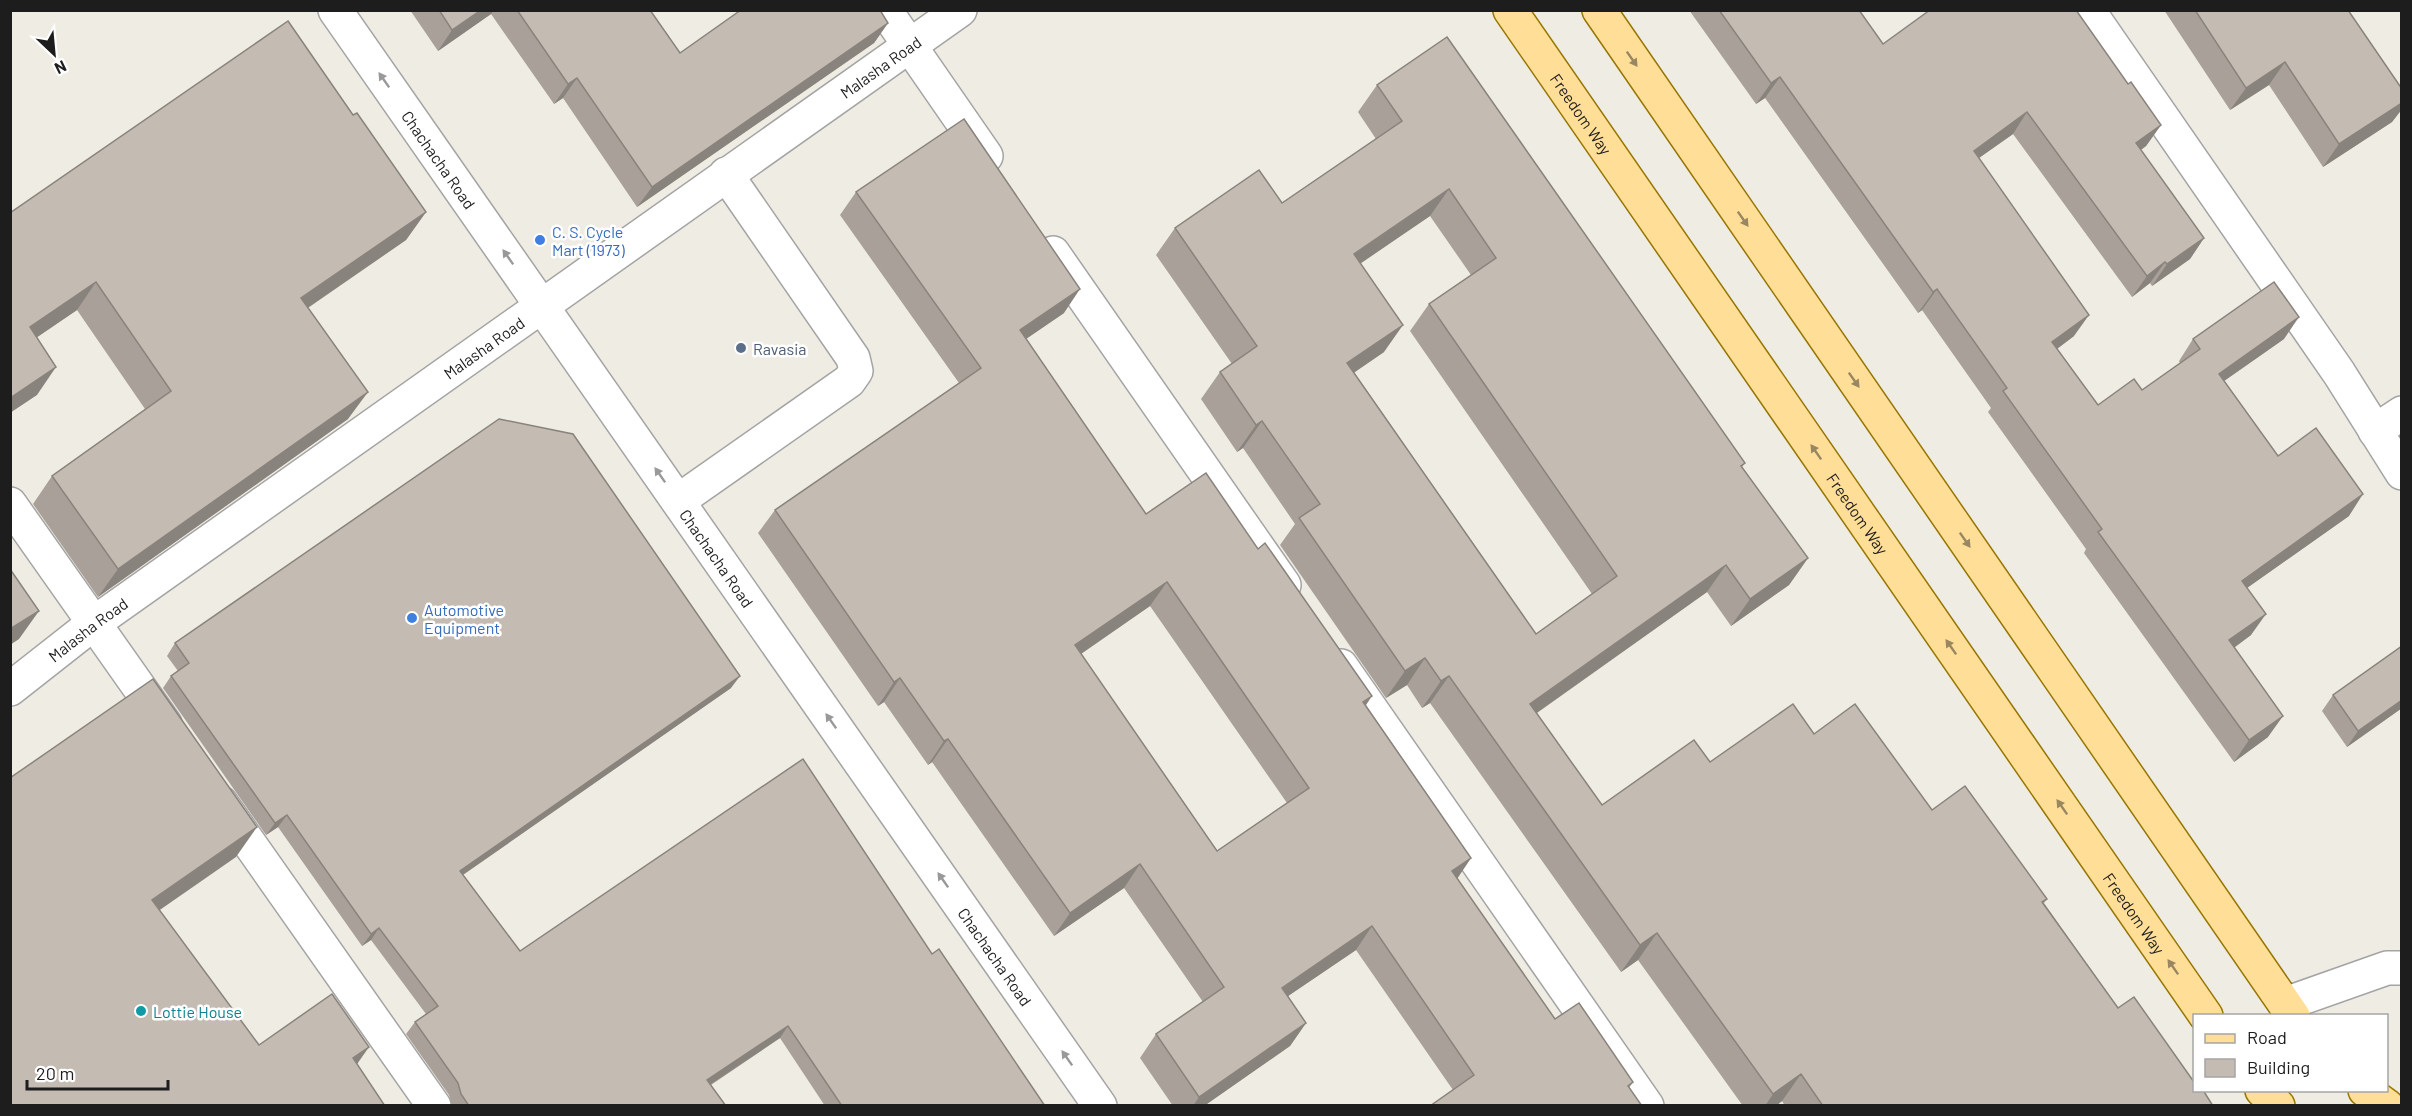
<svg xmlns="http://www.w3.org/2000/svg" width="2412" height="1116" viewBox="0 0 2412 1116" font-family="Barlow,sans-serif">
<rect width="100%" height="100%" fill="#efece3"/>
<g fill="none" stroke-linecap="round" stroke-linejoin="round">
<!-- minor casing -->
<g stroke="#a4a4a4" stroke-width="36">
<g id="minor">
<path id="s1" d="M335 10 1100 1106"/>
<polyline points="885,10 986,156"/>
<polyline points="2088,10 2339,373 2402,473"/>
<polyline points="1053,253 1284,585"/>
<polyline points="2375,431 2402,413"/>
<polyline points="678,501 849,381 856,371 853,358 726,174"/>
<polyline points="10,504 165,724"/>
<polyline points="1341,666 1647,1106"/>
<path id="s2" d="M10 689 94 623 960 10"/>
<polyline points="221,803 434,1106"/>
<polyline points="2285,1004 2387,968 2402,968"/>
</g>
</g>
<!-- major casing -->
<g stroke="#977600" stroke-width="36">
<g id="major">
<path id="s3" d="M1510 10 2206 1016"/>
<polyline points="1599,10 2293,1016"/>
<polyline points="2262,1090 2278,1106"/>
<polyline points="2365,1090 2387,1106"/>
</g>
</g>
<!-- minor -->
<use href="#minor" stroke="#fff" stroke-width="33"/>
<!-- major -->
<use href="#major" stroke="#ffde98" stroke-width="33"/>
</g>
<!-- wall -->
<g fill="#a9a199" fill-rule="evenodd">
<polygon points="410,10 650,10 680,53 888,23 874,43 637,207 563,98 554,104 491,14 438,51"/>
<polygon points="1689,10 1859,10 1883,44 2128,84 2161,125 2146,146 2141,150 2204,238 2190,259 2152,286 2150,283 2132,297 2013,134 1979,158 2074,336 2057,349 2098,405 2142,390 2180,363 2179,361 2193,339 2284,339 2224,381 2278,456 2349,516 2247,588 2251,635 2234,648 2268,737 2234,762 2084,553 2086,549 1988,412 1991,408 1922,310 1918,313 1765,98 1756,104"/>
<polygon points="2164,10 2348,10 2402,89 2402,109 2392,122 2323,167 2269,85 2230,110"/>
<path d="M1377 85 1745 463 1742 467 1808 558 1789 585 1731 626 1707 592 1537 713 1602 805 1710 762 1814 734 1932 810 2047 899 2044 903 2118 1008 2194 1082 2213 1106H1785L1782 1101 1776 1106H1743L1638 960 1621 972 1430 703 1422 708 1407 685 1386 698 1280 545 1295 524 1243 448 1237 452 1201 399 1220 372 1232 364 1156 255 1175 228 1282 203 1376 139 1358 112ZM1430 216 1471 275 1429 304 1410 331 1592 594 1536 634 1354 372 1384 352 1360 263Z"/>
<polygon points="353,115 426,212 406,240 308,308 348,419 98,597 33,504 52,476 145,409 77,310 37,337 37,395 10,213"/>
<path d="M856 192 1064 313 1026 339 1146 514 1366 705 1471 858 1457 878 1555 1019 1633 1082 1629 1088 1453 1090 1356 950 1288 996 1306 1023 1290 1046 1204 1106H1173L1140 1058 1156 1034 1203 1002 1124 888 1054 936 932 762 928 765 884 702 878 706 758 533 775 510 959 383 840 215ZM1150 606 1287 803 1217 851 1081 654Z"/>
<polygon points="175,643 731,688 463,875 520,951 932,954 1045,1106 825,1106 780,1038 711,1085 726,1106 452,1106 449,1095 406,1034 415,1022 426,1014 371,940 362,946 278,827 266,835 163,688 171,676 178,671 167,656"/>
<polygon points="2402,646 2402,708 2347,747 2322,711 2333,695"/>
</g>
<!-- shaded-wall -->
<g fill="#89837d">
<polygon points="481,10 494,10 491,14 438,51 452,30"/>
<polygon points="888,23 874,43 637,207 652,187"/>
<polygon points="2285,62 2269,85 2230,110 2246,88"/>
<polygon points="1780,77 1765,98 1756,104 1771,83"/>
<polygon points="577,78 563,98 554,104 568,84"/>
<polygon points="2402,103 2402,109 2392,122 2323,167 2339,144"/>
<polygon points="2027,112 2013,134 1959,172 1974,151"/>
<polygon points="2161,125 2146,146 2121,164 2136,143"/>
<polygon points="1449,189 1430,216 1335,281 1354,254"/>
<polygon points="426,212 406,240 281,326 301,298"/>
<polygon points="2204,238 2190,259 2152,286 2167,264"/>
<polygon points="2165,262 2150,283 2132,297 2147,276"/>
<polygon points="96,282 77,310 11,355 30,327"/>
<polygon points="1080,289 1064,313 1004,354 1020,330"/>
<polygon points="1937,289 1922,310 1918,313 1933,292"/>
<polygon points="2089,315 2074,336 2038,363 2052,342"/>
<polygon points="2299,317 2284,339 2204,395 2219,374"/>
<polygon points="1403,325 1384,352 1329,390 1347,363"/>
<polygon points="56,367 37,395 10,413 10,398"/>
<polygon points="368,392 348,419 98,597 118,569"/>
<polygon points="1262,421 1243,448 1237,452 1256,425"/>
<polygon points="2363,494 2349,516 2227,602 2242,581"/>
<polygon points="1808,558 1789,585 1731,626 1750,599"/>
<polygon points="1726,565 1707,592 1511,731 1530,704"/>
<polygon points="1167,582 1150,606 1059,669 1075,645"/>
<polygon points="39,611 19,639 10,645 10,629"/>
<polygon points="2266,614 2251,635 2214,662 2229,640"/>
<polygon points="1425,658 1407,685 1386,698 1405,671"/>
<polygon points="740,676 731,688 451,883 460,871"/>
<polygon points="1449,676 1430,703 1422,708 1441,681"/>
<polygon points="900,678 884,702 878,706 894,682"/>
<polygon points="1372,696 1356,720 1363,702"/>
<polygon points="2402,700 2402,708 2347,747 2358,731"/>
<polygon points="2283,716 2268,737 2234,762 2249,740"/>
<polygon points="948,739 932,762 928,765 944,741"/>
<polygon points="287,815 278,827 266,835 275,823"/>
<polygon points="257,827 236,857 131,930 152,900"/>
<polygon points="1471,858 1455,882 1452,871"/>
<polygon points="1140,864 1124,888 1054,936 1070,913"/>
<polygon points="1372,926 1356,950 1266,1011 1282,988"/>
<polygon points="379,928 371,940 362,946 371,934"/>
<polygon points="1657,933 1638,960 1621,972 1640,945"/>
<polygon points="1306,1023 1290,1046 1204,1106 1193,1106 1199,1097"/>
<polygon points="788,1026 780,1038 699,1092 707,1080"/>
<polygon points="369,1047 348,1077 353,1058"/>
<polygon points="1801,1074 1782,1101 1776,1106 1765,1106 1773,1094"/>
</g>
<!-- building -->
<g fill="#c4bbb2" stroke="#89837d" stroke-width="1.5" fill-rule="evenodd">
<polygon points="439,10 481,10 452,30"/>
<polygon points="517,10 650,10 680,53 741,10 880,10 888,23 652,187 577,78 568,84"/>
<polygon points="1719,10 1859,10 1883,44 1930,10 2076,10 2128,84 2131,82 2161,125 2136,143 2204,238 2167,264 2165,262 2147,276 2027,112 1974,151 2089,315 2052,342 2098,405 2134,379 2142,390 2200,349 2193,339 2274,282 2299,317 2219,374 2278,456 2316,428 2363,494 2242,581 2266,614 2229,640 2283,716 2249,740 2098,532 2102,529 2003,391 2007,388 1937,289 1933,292 1780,77 1771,83"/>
<polygon points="2195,10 2348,10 2402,89 2402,103 2339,144 2285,62 2246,88"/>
<polygon points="288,21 353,115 357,113 426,212 301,298 368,392 118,569 52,476 171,391 96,282 30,327 56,367 10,398 10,213"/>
<path d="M1447 37 1745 463 1741 466 1808 558 1750 599 1726 565 1530 704 1602 805 1694 740 1710 762 1793 704 1814 734 1855 704 1932 810 1965 786 2047 899 2042 902 2118 1008 2134 997 2194 1082V1090H2203L2213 1106H1823L1801 1074 1773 1094 1657 933 1640 945 1449 676 1441 681 1425 658 1405 671 1299 518 1320 504 1262 421 1256 425 1220 372 1257 346 1175 228 1259 170 1282 203 1402 121 1377 85ZM1449 189 1496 258 1429 304 1617 576 1536 634 1347 363 1403 325 1354 254Z"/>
<path d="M964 119 1080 289 1020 330 1146 514 1206 473 1258 549 1265 543 1372 696 1363 702 1471 858 1452 871 1555 1019 1579 1003 1633 1082 1628 1086 1642 1106H1430L1474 1075 1372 926 1282 988 1306 1023 1199 1097 1156 1034 1224 987 1140 864 1070 913 948 739 944 741 900 678 894 682 775 510 981 368 856 192ZM1167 582 1309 788 1217 851 1075 645Z"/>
<polygon points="499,419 573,434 740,676 460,871 520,951 803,759 932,954 939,949 1045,1106 842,1106 788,1026 707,1080 726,1106 469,1106 461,1094 458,1083 415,1022 438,1006 379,928 371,934 287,815 275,823 171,676 189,663 175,643"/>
<polygon points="10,569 39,611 10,629"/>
<polygon points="2402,646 2402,700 2358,731 2333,695"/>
<polygon points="153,679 257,827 152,900 259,1045 332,994 369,1047 353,1058 385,1106 10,1106 10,778"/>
</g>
<!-- one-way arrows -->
<defs><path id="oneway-solid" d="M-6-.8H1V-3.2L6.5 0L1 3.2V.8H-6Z" transform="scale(1.5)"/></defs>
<g fill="#998761">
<use href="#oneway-solid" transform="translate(1632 59) rotate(55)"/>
<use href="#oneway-solid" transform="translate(1743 219) rotate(55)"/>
<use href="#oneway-solid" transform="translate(1854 380) rotate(55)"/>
<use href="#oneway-solid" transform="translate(1816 452) rotate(-125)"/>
<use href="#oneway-solid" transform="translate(1965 540) rotate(55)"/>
<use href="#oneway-solid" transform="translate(1951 647) rotate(-125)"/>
<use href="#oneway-solid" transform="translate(2062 807) rotate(-125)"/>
<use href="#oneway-solid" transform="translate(2173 967) rotate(-125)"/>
</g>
<g fill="#999">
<use href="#oneway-solid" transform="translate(384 80) rotate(-125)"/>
<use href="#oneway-solid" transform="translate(508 257) rotate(-125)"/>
<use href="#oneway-solid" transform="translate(660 475) rotate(-125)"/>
<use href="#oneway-solid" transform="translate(831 721) rotate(-125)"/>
<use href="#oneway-solid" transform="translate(943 880) rotate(-125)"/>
<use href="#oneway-solid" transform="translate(1067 1058) rotate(-125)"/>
</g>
<!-- markers -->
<g fill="#3f7fe0" stroke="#fff" stroke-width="2">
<circle cx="540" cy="240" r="6"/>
<circle cx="412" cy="618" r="6"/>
</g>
<circle fill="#5c6f8a" stroke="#fff" stroke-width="2" cx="741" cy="348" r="6"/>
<circle fill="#0f9aa8" stroke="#fff" stroke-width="2" cx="141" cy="1011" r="6"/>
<g text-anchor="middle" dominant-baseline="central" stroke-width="5" stroke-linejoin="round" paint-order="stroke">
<!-- street labels -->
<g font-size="16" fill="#1d1d1d" stroke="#fff">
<text stroke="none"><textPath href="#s2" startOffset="1070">Malasha Road</textPath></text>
<text stroke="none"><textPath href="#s3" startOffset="126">Freedom Way</textPath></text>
<text stroke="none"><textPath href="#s1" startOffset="182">Chachacha Road</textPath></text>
<text stroke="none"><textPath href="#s2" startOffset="584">Malasha Road</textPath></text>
<text stroke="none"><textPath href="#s3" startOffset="612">Freedom Way</textPath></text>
<text stroke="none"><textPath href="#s1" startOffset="668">Chachacha Road</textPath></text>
<text stroke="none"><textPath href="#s2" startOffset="98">Malasha Road</textPath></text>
<text stroke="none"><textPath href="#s3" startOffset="1098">Freedom Way</textPath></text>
<text stroke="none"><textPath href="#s1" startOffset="1154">Chachacha Road</textPath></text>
</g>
<!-- shop labels -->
<g font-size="16" fill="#366cbe" stroke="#fff" text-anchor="start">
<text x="552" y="231">C. S. Cycle<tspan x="552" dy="18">Mart (1973)</tspan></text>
<text x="424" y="609">Automotive<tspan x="424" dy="18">Equipment</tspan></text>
</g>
<!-- service labels -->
<g font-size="16" fill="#4e5e75" stroke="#fff" text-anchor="start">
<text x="753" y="348">Ravasia</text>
</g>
<!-- culture labels -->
<g font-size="16" fill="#0d838f" stroke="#fff" text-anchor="start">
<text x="153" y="1011">Lottie House</text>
</g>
</g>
<!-- border -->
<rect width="2412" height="1116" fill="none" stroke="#1d1d1d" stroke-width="24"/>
<!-- legend -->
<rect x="2193" y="1014" width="195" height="78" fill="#ffffff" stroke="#a5a5a5" stroke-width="1.5"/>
<rect x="2205" y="1034" width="30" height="9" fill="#ffde98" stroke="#a5a5a5" stroke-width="1.5"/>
<text x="2247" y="1044" font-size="18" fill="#1d1d1d">Road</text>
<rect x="2205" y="1059" width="30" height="18" fill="#c4bbb2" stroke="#a5a5a5" stroke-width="1.5"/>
<text x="2247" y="1074" font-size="18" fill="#1d1d1d">Building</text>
<!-- north arrow -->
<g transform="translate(54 54) rotate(154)" stroke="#ffffff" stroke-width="4.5" paint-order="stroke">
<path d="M0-4.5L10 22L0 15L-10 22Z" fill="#1d1d1d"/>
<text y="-9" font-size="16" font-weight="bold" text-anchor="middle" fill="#1d1d1d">N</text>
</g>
<!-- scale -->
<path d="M27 1080v9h141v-9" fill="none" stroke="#1d1d1d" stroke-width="3"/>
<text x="36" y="1080" font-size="18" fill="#1d1d1d" stroke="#ffffff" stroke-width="4.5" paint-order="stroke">20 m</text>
</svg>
